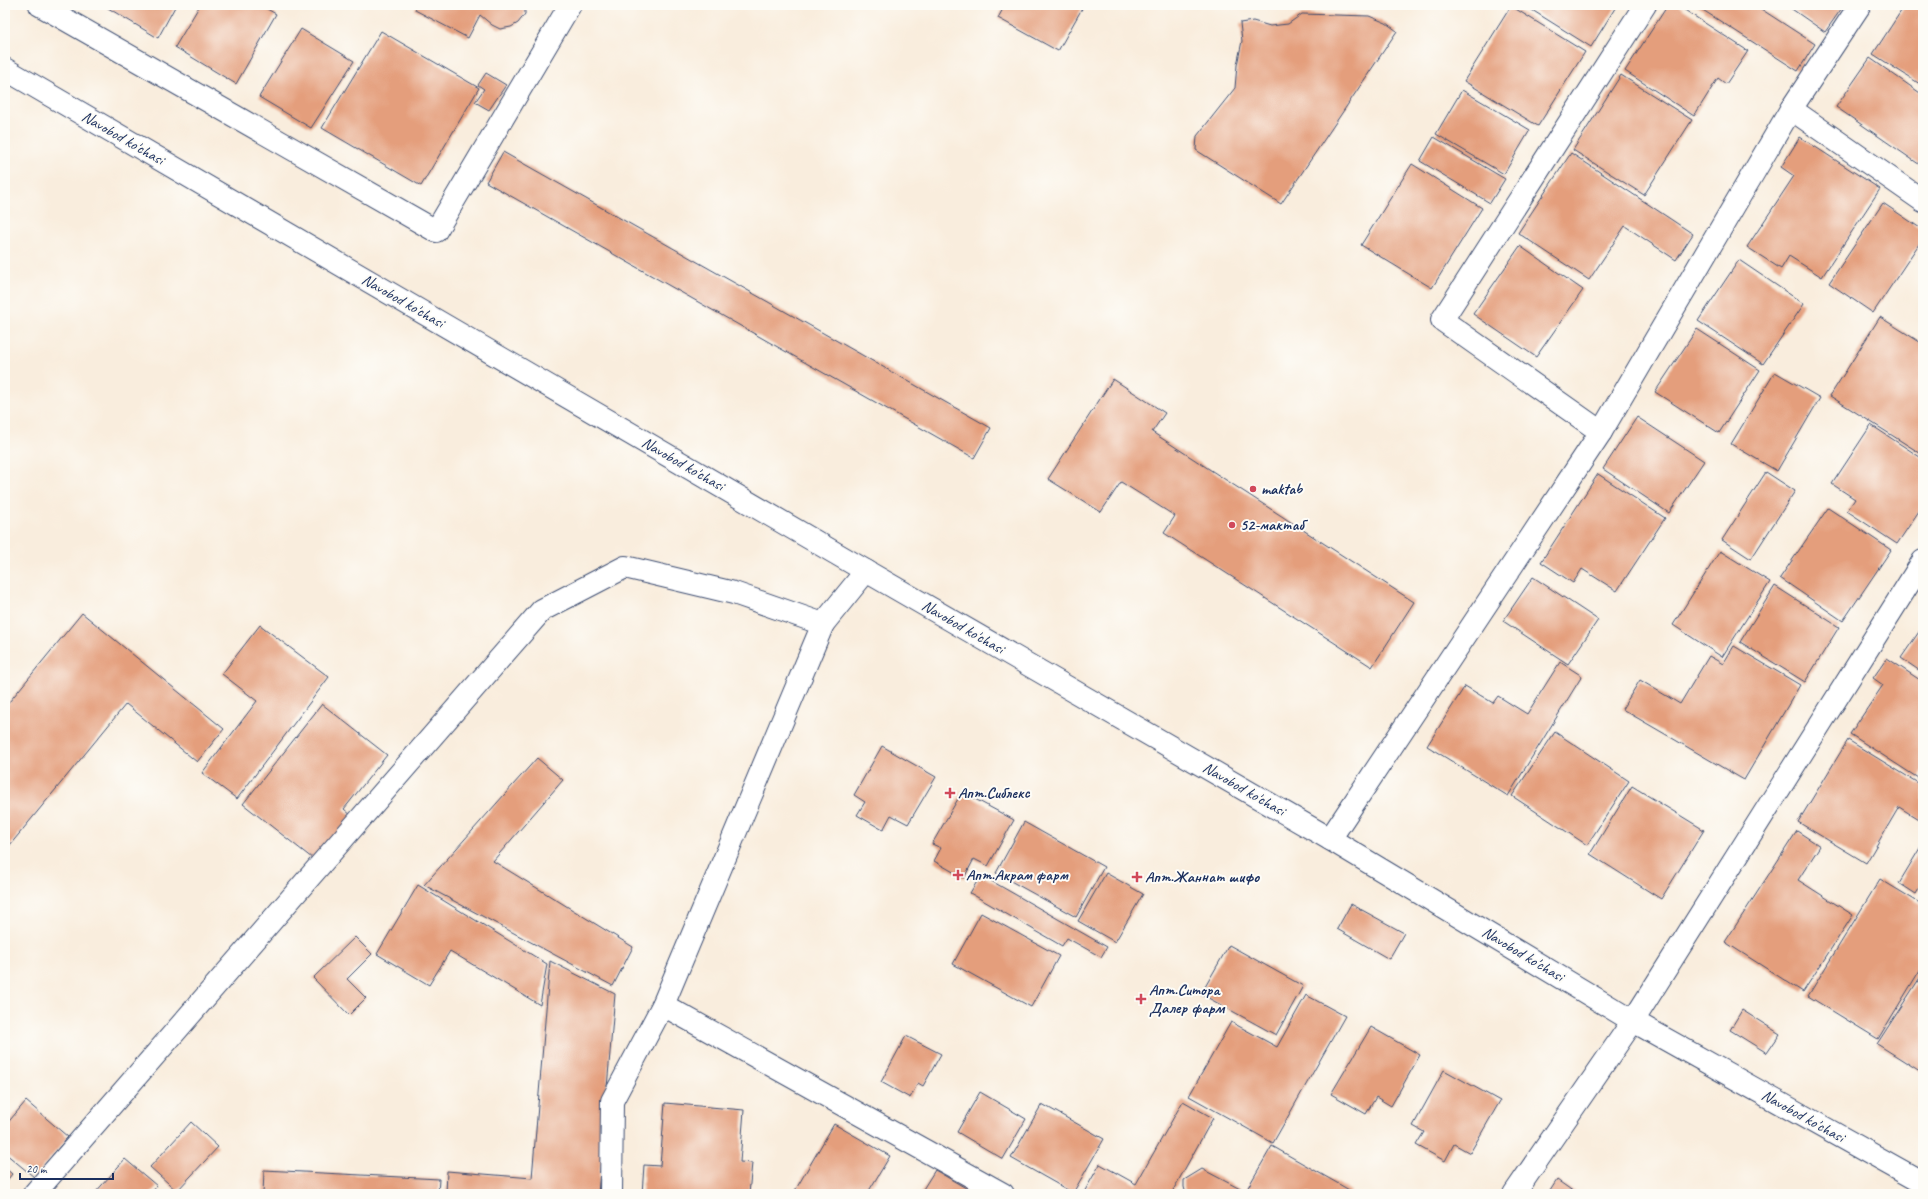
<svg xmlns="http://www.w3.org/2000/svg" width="1928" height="1199" viewBox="0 0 1928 1199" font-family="Caveat,sans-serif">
<rect width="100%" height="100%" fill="#fdfcf7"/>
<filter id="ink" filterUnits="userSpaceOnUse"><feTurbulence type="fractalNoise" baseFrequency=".025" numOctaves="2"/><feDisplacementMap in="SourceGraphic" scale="8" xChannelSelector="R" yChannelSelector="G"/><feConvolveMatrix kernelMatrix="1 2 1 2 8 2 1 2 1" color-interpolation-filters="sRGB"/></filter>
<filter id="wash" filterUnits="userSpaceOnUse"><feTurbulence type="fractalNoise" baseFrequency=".012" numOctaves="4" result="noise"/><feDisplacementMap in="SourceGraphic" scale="16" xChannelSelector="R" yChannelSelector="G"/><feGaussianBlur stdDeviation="0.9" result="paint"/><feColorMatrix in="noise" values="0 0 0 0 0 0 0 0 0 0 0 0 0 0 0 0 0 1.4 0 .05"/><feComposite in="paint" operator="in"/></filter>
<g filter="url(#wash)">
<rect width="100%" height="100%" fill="#f9eddd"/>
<g id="blocks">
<!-- building -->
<g fill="#e49e7b">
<polygon points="103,5 176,5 158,38"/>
<polygon points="200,5 260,5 276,14 236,84 175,47"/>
<polygon points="417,5 525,5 525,14 518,23 511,27 500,29 492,25 480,15 468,38 415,10"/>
<polygon points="1005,5 1084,5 1058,51 998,18"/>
<polygon points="1524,5 1617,5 1591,47"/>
<polygon points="1668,5 1677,5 1748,51 1726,84 1718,78 1694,116 1625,71"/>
<polygon points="1695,5 1764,5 1761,9 1815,44 1798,71"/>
<polygon points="1786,5 1844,5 1825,32"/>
<polygon points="1905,5 1923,5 1923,86 1873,54"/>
<polygon points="1511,6 1585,52 1538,126 1464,81"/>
<polygon points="1302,14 1369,16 1386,23 1397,31 1281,204 1196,150 1197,136 1235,88 1237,65 1242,41 1240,23 1253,21 1270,26 1288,24"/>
<polygon points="301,29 354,61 311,128 259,97"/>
<polygon points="381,31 479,88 421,186 322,128"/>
<polygon points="1870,58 1923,95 1923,167 1836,107"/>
<polygon points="486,73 506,85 489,110 475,102 484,89 478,85"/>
<polygon points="1621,75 1692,120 1644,195 1573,150"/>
<polygon points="1462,90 1530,130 1504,174 1436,134"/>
<polygon points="1434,137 1505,179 1490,203 1420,161"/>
<polygon points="1800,137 1880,189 1822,277 1789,256 1781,269 1747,247 1794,176 1781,167"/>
<polygon points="503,152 991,428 974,458 486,182"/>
<polygon points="1571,153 1693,234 1676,260 1625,226 1589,280 1518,233"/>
<polygon points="1412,164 1482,208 1432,288 1361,245"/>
<polygon points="1883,203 1923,230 1923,238 1873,313 1829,283"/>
<polygon points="1520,246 1583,290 1536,357 1473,314"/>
<polygon points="1739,260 1804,304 1763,364 1698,321"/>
<polygon points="1880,317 1923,344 1923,455 1830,396"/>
<polygon points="1697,329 1760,370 1719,433 1655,392"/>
<polygon points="1775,372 1820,398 1777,471 1731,444"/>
<polygon points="1113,379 1165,413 1152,432 1414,602 1372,667 1164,533 1175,516 1121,482 1101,512 1048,479"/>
<polygon points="1637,417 1704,461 1669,513 1603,469"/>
<polygon points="1871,425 1923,459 1923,505 1897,544 1847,511 1855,499 1832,484"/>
<polygon points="1766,472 1795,491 1751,559 1722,540"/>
<polygon points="1598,474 1665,518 1617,591 1582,569 1573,583 1541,562"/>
<polygon points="1828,508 1891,550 1843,621 1780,578"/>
<polygon points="1720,551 1770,582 1722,657 1673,625"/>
<polygon points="1533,577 1598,620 1568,664 1503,621"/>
<polygon points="1775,586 1839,627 1805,682 1740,642"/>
<polygon points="82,613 224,729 197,762 126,704 5,851 5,707"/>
<polygon points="260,625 329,677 237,799 202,773 257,701 222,674"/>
<polygon points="1923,626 1923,673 1901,658"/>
<polygon points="1734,646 1800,685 1744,780 1622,709 1640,680 1680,704 1709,656 1723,664"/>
<polygon points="1887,658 1923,682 1923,770 1918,778 1850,734 1883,685 1873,678"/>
<polygon points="1560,662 1582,676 1508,796 1427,746 1465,686 1493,703 1498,696 1527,714"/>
<polygon points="322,704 387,755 344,809 353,817 317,862 243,804"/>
<polygon points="1555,732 1629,781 1587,845 1512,796"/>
<polygon points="1848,740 1923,786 1923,822 1899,807 1866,863 1798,822"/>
<polygon points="882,746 936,777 908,824 891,815 883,830 857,815 865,802 854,795"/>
<polygon points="537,758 563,780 493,861 633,947 613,986 424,885"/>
<polygon points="1632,786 1704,830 1661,899 1590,854"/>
<polygon points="962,792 1014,820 988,866 974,859 964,878 934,861 941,848 932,844"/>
<polygon points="1024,822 1104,867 1076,917 996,873"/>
<polygon points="1797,831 1820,846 1798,880 1853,915 1803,992 1725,942"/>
<polygon points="1923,843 1923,882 1916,894 1899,883"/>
<polygon points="1106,873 1143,894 1115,942 1078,921"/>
<polygon points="981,875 1107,947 1101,957 1067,938 1062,946 970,893"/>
<polygon points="1880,879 1923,905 1923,965 1878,1039 1808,996"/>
<polygon points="418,885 547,964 540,1005 450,951 429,985 377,954"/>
<polygon points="1351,904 1404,933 1389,959 1337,929"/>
<polygon points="981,913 1059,956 1031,1007 953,964"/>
<polygon points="355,937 372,954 347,979 366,998 349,1015 313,978"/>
<polygon points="1229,945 1303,986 1276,1035 1201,994"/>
<polygon points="550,961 615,994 598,1194 446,1194 447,1171 532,1178"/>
<polygon points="1923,973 1923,1073 1877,1044"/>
<polygon points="1306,995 1345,1016 1273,1143 1189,1096 1231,1022 1277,1047"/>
<polygon points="1742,1010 1780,1034 1767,1053 1730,1030"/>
<polygon points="1371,1027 1420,1055 1391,1106 1376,1097 1366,1114 1331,1094"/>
<polygon points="906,1036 941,1054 923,1086 918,1083 910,1098 881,1082"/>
<polygon points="1444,1070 1500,1101 1470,1153 1454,1144 1445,1161 1416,1145 1424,1132 1413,1126"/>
<polygon points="980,1092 1026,1119 1003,1159 957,1132"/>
<polygon points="26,1101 68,1137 34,1177 5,1153 5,1126"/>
<polygon points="1183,1101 1213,1118 1171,1194 1083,1194 1100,1164 1136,1184"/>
<polygon points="665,1103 744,1110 740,1162 752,1163 749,1194 642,1194 644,1165 660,1166"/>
<polygon points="1042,1104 1104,1139 1073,1193 1011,1158"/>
<polygon points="191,1122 218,1147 177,1191 150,1167"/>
<polygon points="834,1124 890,1156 867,1194 793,1194"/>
<polygon points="1272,1146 1351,1191 1349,1194 1255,1194 1247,1189"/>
<polygon points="125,1159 157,1186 150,1194 94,1194"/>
<polygon points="5,1168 12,1174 5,1183"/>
<polygon points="1202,1169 1242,1190 1240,1194 1186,1194 1184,1187 1184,1180"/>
<polygon points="264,1170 439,1179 438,1194 263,1194"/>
<polygon points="935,1170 976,1194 920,1194"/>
<polygon points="1557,1180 1577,1194 1548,1194"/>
</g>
</g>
</g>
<g filter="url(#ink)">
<use href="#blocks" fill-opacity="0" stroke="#3c4c71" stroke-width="1"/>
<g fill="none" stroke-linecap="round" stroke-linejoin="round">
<!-- street casing -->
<g stroke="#3c4c71" stroke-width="24">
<g id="street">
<polyline points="40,5 436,231 570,5"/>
<polyline points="1791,109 1923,201"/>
<polyline points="1601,432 1442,320 1645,5"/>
<polyline points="1330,839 1601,432 1791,109 1860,5"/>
<polyline points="663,1005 1003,1194"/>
<polyline points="34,1194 542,610 625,567 734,593 823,624 866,571"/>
<polyline points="611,1194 612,1101 663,1005 823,624"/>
<polyline points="1514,1194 1633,1021 1923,561"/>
</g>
</g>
<!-- secondary casing -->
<g stroke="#3c4c71" stroke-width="24">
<polyline id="secondary" points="5,69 866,571 1330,839 1633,1021 1923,1183"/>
</g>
<!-- street -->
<use href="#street" stroke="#fff" stroke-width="22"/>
<!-- secondary -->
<use href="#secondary" stroke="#fff" stroke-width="22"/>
</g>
</g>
<!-- markers -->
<g fill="#d1495b" stroke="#fdfcf7" stroke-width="1.5">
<circle cx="1253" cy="489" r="4"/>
<circle cx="1232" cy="525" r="4"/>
<path d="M948 787h4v4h4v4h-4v4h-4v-4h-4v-4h4z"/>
<path d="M956 869h4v4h4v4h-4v4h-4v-4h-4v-4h4z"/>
<path d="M1135 871h4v4h4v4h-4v4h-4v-4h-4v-4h4z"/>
<path d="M1139 993h4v4h4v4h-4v4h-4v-4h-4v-4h4z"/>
</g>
<g text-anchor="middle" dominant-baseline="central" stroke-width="4" stroke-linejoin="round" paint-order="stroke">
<!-- street labels -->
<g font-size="16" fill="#1b2f5e" stroke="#fdfcf7">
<text transform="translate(123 138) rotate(30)">Navobod ko'chasi</text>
<text transform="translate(403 301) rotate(30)">Navobod ko'chasi</text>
<text transform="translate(683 464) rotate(30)">Navobod ko'chasi</text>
<text transform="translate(963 627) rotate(30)">Navobod ko'chasi</text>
<text transform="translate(1244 789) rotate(30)">Navobod ko'chasi</text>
<text transform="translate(1523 954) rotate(31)">Navobod ko'chasi</text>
<text transform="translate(1803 1116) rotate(29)">Navobod ko'chasi</text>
</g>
<!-- poi labels -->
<g font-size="16" font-weight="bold" fill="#1b2f5e" stroke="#fdfcf7" text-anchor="start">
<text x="1261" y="489">maktab</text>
<text x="1240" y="525">52-мактаб</text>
<text x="958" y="793">Апт.Сиблекс</text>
<text x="966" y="875">Апт.Акрам фарм</text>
<text x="1145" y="877">Апт.Жаннат шифо</text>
<text x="1149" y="990">Апт.Ситора<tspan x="1149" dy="18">Далер фарм</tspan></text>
</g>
</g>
<!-- margin -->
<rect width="1928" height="1199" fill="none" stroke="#fdfcf7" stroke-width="20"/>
<!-- scale -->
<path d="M20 1173v6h93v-6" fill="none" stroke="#1b2f5e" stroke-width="2"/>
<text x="26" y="1173" font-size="12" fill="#1b2f5e" stroke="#fdfcf7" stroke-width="3" paint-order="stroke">20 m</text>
</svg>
